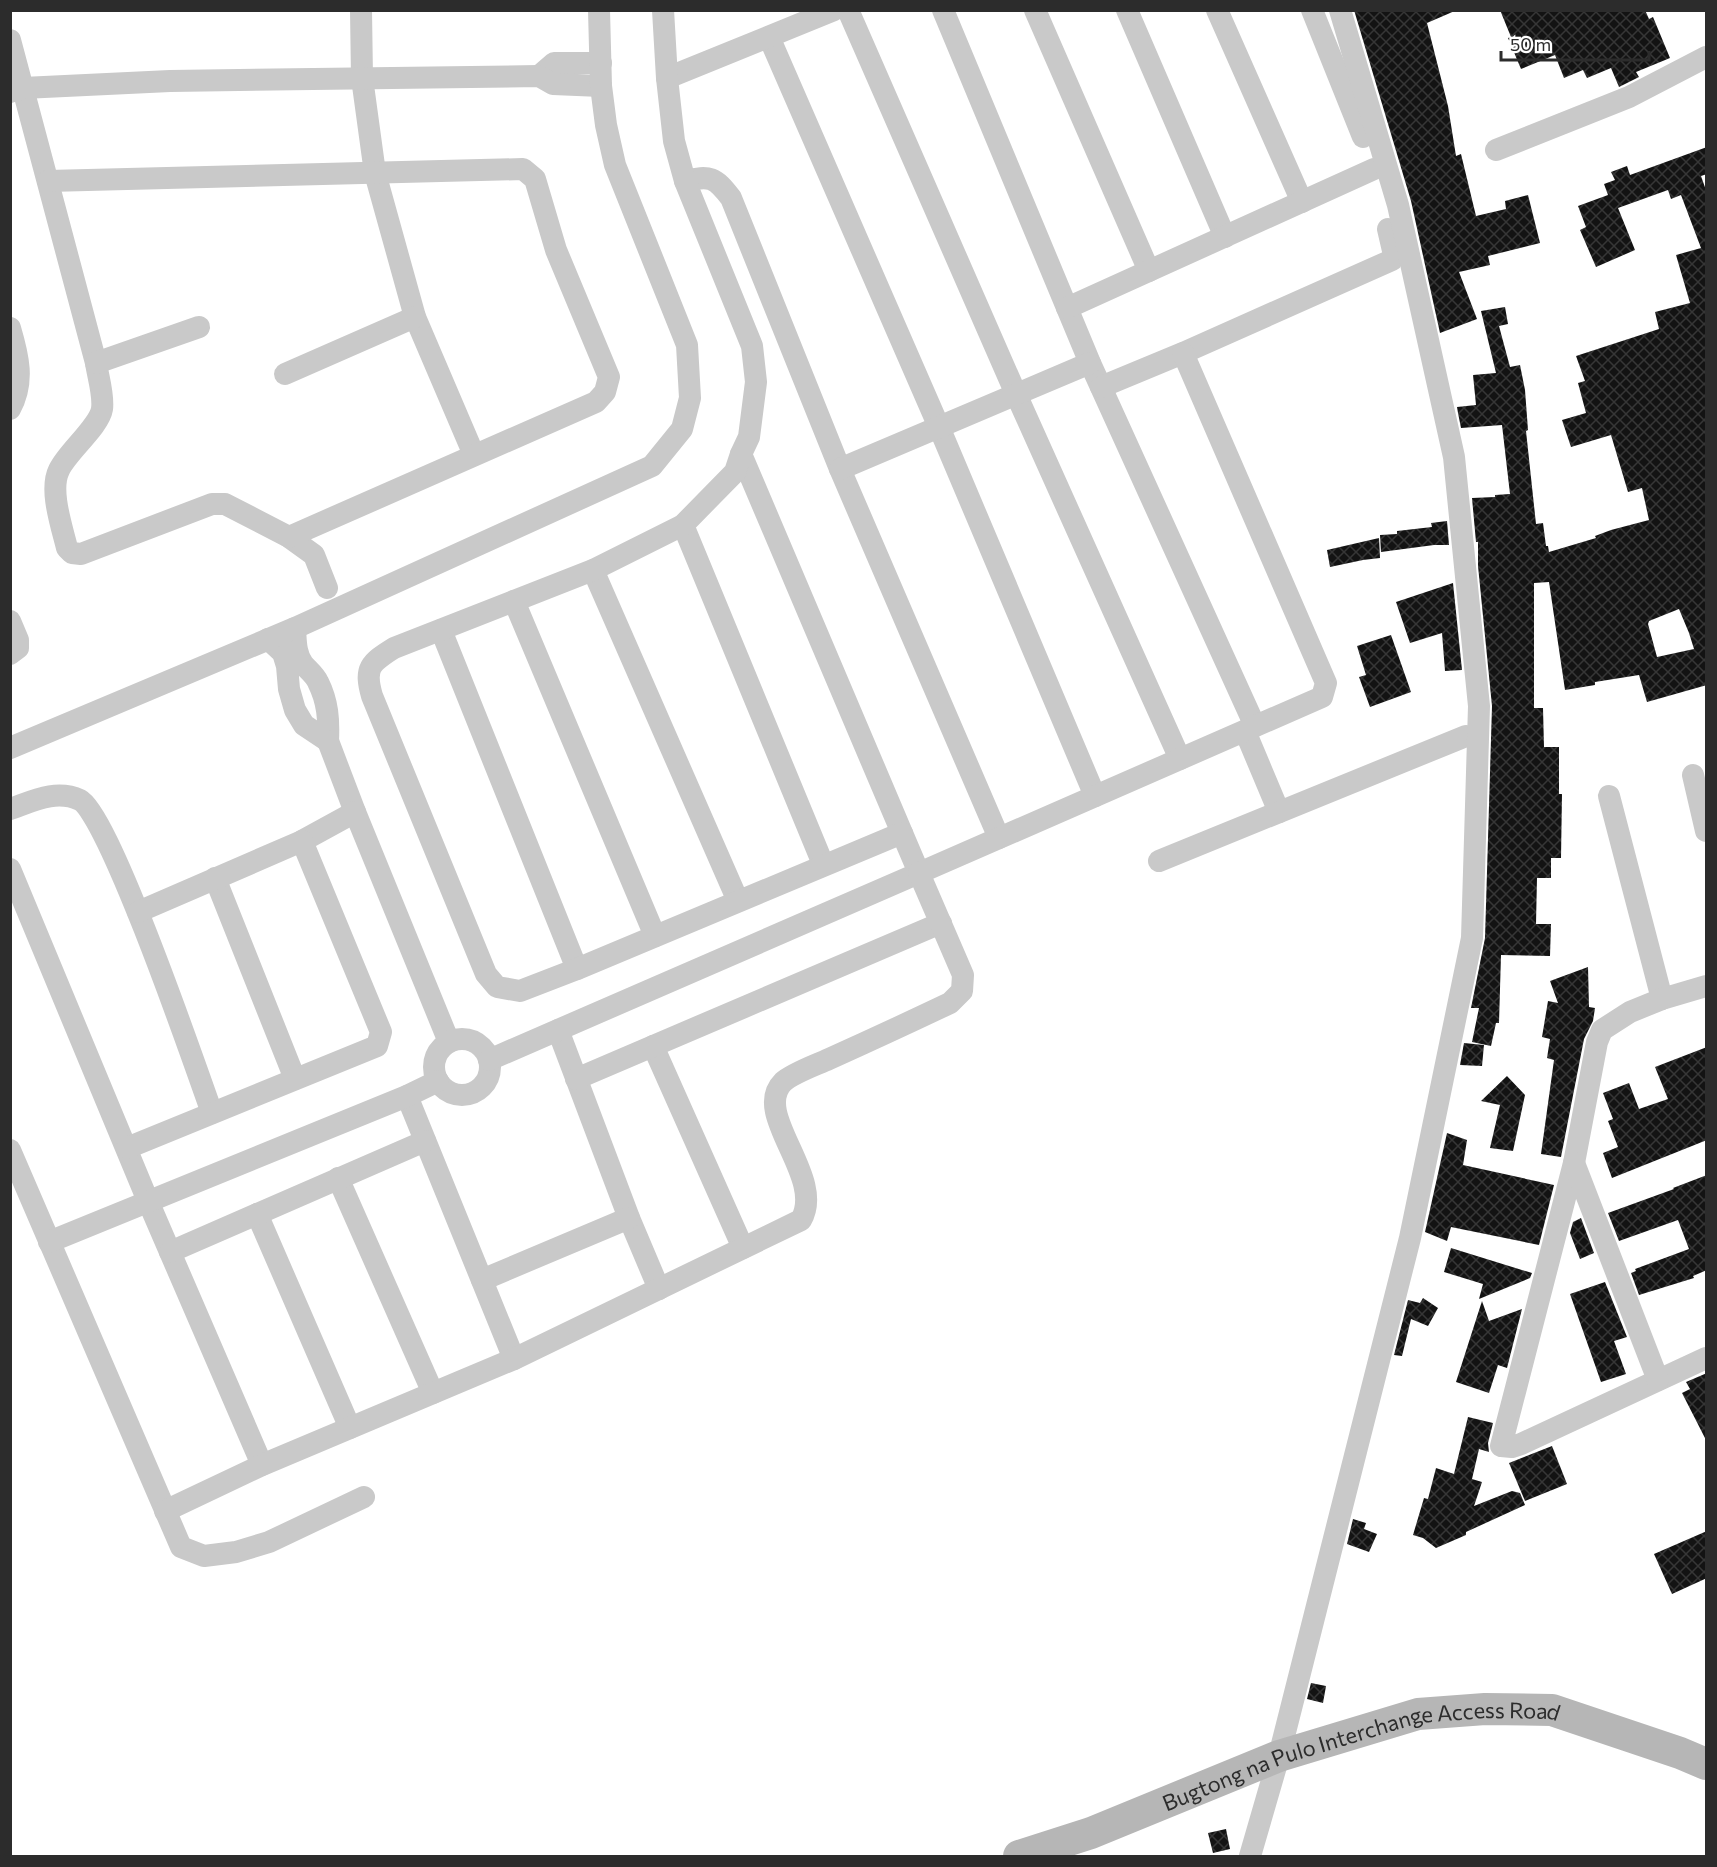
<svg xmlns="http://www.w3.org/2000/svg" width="1717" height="1867" viewBox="0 0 1717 1867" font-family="Commissioner,sans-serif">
<defs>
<pattern id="building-cross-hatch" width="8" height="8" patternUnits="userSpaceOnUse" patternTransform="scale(1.5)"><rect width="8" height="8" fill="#131313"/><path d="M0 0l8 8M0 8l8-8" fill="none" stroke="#363636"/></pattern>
</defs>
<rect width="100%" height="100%" fill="#fff"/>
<!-- building -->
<g fill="url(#building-cross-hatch)" fill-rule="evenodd">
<polygon points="1354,10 1457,10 1427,23 1448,106 1456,156 1461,154 1476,216 1506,209 1505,201 1528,195 1540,243 1488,256 1490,265 1459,272 1477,319 1440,333 1411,201"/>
<polygon points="1500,10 1645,10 1649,19 1653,17 1670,58 1636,72 1639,77 1619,87 1611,68 1587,78 1583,70 1564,78 1555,55 1521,69 1508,38 1511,37"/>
<path d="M1707 147V174L1701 176 1707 193V685L1647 702 1639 675 1595 682V685L1565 690 1549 582 1534 583V708H1543L1544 747H1559V794H1562L1561 858H1551V878H1537L1536 924H1551L1550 956 1501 955 1499 1023H1496L1491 1046 1472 1042 1479 1008H1471L1485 938 1492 706 1478 566V542H1476L1472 498 1495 497V495L1510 494 1502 425 1461 428 1458 413 1457 407 1476 405 1473 375 1496 373 1481 311 1505 307 1508 324 1499 326 1510 367 1520 365 1525 390 1528 430 1526 431 1536 524 1543 523 1546 546H1548L1549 552 1596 538 1595 536 1611 530 1649 520 1642 488 1628 492 1611 435 1571 447 1562 420 1586 413 1578 383 1585 381 1576 356 1659 329 1655 312 1690 303 1676 255 1701 248 1681 195 1671 199 1668 190 1618 208 1635 250 1596 267 1580 230 1586 227 1578 206 1608 195 1604 184 1615 180 1611 172 1627 166 1630 175ZM1679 609 1689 633 1694 649 1657 657 1648 624 1649 621Z"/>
<polygon points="1447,521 1449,545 1434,545 1381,552 1380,535 1397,534 1397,531 1432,527 1431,523"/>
<polygon points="1379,538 1380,558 1363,560 1330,567 1327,550"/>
<polygon points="1453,583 1462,670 1445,671 1442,633 1410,643 1396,602"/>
<polygon points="1391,635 1411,692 1370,707 1359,677 1366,675 1357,646"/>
<polygon points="1588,967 1589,1007 1595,1008 1593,1021 1584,1039 1561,1157 1541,1154 1554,1060 1547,1058 1550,1039 1542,1037 1548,1001 1558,1003 1550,981"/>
<polygon points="1464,1043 1484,1045 1482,1066 1460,1065"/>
<polygon points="1707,1047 1707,1140 1612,1178 1603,1153 1618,1147 1608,1121 1613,1119 1603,1093 1629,1083 1639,1109 1668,1099 1655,1067"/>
<polygon points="1507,1076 1525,1095 1513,1151 1490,1148 1500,1105 1481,1101"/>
<polygon points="1447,1133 1467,1140 1463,1165 1554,1185 1539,1245 1451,1227 1447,1241 1425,1232"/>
<polygon points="1707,1175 1707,1270 1693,1276 1694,1278 1639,1295 1631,1273 1636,1271 1635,1269 1689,1249 1678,1220 1619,1241 1608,1213 1674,1189 1673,1188"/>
<polygon points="1581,1218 1594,1253 1580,1259 1570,1233 1573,1222"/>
<polygon points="1451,1248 1532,1273 1530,1278 1479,1299 1483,1284 1444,1272"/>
<polygon points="1605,1282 1627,1337 1614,1341 1626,1374 1601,1382 1570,1294"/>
<polygon points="1423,1298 1438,1308 1428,1326 1411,1319 1402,1356 1394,1355 1408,1300 1420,1303"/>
<polygon points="1482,1301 1489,1321 1522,1309 1507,1368 1498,1365 1489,1393 1456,1382"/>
<polygon points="1707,1373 1707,1442 1682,1393 1690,1389 1686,1382"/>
<polygon points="1468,1417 1493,1423 1488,1443 1489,1452 1479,1449 1472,1479 1482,1482 1474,1506 1512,1491 1520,1493 1525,1505 1466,1532 1466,1535 1436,1548 1423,1538 1413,1535 1424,1498 1428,1499 1436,1468 1454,1474"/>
<polygon points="1552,1446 1567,1484 1525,1501 1509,1463"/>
<polygon points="1353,1519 1366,1523 1364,1529 1377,1534 1369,1552 1347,1544"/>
<polygon points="1707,1531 1707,1578 1672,1594 1654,1554"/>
<polygon points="1311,1683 1326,1686 1323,1703 1307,1699"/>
<polygon points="1226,1829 1230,1849 1213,1853 1208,1833"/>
</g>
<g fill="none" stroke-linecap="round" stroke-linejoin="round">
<!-- minor -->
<g stroke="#c9c9c9" stroke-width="22">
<polyline points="361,10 362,78 375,173 415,317 474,455"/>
<polyline points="848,10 1016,394 1180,759"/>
<polyline points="943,10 1090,363 1255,726"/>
<polyline points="1035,10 1149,271"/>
<polyline points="1127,10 1225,237"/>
<polyline points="1217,10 1302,202"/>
<polyline points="1312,10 1363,137"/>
<polyline points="769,37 939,427 1095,796"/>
<path d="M10 40 96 363C98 377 104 395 102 409 99 427 67 452 59 470 49 490 62 527 67 548L72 553 81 554 212 504H225L289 537 314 555 327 588"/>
<polyline points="539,76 554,63 601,63"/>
<polyline points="667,78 834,10"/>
<polyline points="10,92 23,88 170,81 539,76 553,84 601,86"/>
<polyline points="1496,150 1629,97 1706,57"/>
<polyline points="48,181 523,169 535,179 556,250 609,377 605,392 596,402 289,537"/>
<path d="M685 181C710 175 715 177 731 198L840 469 999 838"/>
<polyline points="1067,308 1374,169"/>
<path d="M10 328C18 355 25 382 10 409"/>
<polyline points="96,363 199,327"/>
<polyline points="285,374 415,317"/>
<polyline points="1101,387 1183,353 1392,260 1394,255 1388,229"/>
<polyline points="741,454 902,833"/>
<polyline points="840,469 1090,363"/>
<polyline points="683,525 823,864"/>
<polyline points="593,570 738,901"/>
<polyline points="514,601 655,936"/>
<polyline points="10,621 18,640 18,648 10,654"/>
<polyline points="441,630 577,969"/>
<path d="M268 639 283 653 287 666 289 689 295 710 304 725 328 741C329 720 328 702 318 682 315 675 308 670 303 664 295 653 296 640 295 628"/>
<polyline points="1245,731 1279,812"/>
<polyline points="328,741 355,812"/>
<polyline points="10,748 295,628 652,466 682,429 690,398 687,345 615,165 606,125 601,86 599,10"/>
<polyline points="1693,775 1706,831"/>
<polyline points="1609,796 1662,999"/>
<path d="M10 809C33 801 56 789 80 800 109 815 196 1068 212 1113"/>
<polyline points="302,841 355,812 449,1042"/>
<polyline points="1159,861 1466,736"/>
<polyline points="10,869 148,1201 262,1465"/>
<polyline points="215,878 295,1079"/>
<polyline points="1706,986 1662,999 1630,1012 1602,1030 1597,1042 1574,1163 1501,1446 1512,1447 1521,1444 1706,1358"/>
<polyline points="558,1030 629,1218 659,1289"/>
<circle cx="462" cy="1067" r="28"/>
<polyline points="653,1046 743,1248"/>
<path d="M489 1060 919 873 902 833 577 969 520 991 497 987 486 974 372 696C364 668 370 663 394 648L593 570 683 525 735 472 741 454 749 437 756 382 752 346 685 181 674 141 667 78 663 10"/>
<polyline points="576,1079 941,923"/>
<polyline points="407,1096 514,1359"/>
<polyline points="127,1148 377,1046 381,1032 302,841 138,912"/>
<polyline points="10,1150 181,1547 204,1556 236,1552 269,1542 364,1497"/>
<polyline points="1574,1163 1658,1380"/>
<polyline points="338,1178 433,1393"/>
<polyline points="257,1214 350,1428"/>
<polyline points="49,1242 407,1096 438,1081"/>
<polyline points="170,1252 425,1141"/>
<polyline points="482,1280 629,1218"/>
<path d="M165 1511 262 1465 514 1359 801 1220C826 1177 751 1114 783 1082 793 1073 816 1065 829 1059 869 1041 910 1022 950 1003L962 991 963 975 919 873 1322 697 1326 683 1183 353"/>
<polyline points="1250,1856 1279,1756 1410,1238 1472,938 1479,706 1454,457 1398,205 1340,10"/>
</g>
<!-- secondary -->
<path stroke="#b6b6b6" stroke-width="32" id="s1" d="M1019 1856 1091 1833 1279 1756 1418 1714 1485 1709 1552 1710 1680 1753 1706 1764"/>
</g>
<g text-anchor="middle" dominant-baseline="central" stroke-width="6" stroke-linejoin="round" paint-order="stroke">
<!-- street labels -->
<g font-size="22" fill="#2c2c2c" stroke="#fff">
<text stroke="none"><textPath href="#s1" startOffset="360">Bugtong na Pulo Interchange Access Road</textPath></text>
</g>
</g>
<!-- border -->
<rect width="1717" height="1867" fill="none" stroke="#2c2c2c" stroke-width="24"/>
<!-- scale -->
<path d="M1501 51v9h148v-9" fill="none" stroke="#2c2c2c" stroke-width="3"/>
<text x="1510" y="51" font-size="18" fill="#2c2c2c" stroke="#ffffff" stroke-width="4.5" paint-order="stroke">50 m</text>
</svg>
